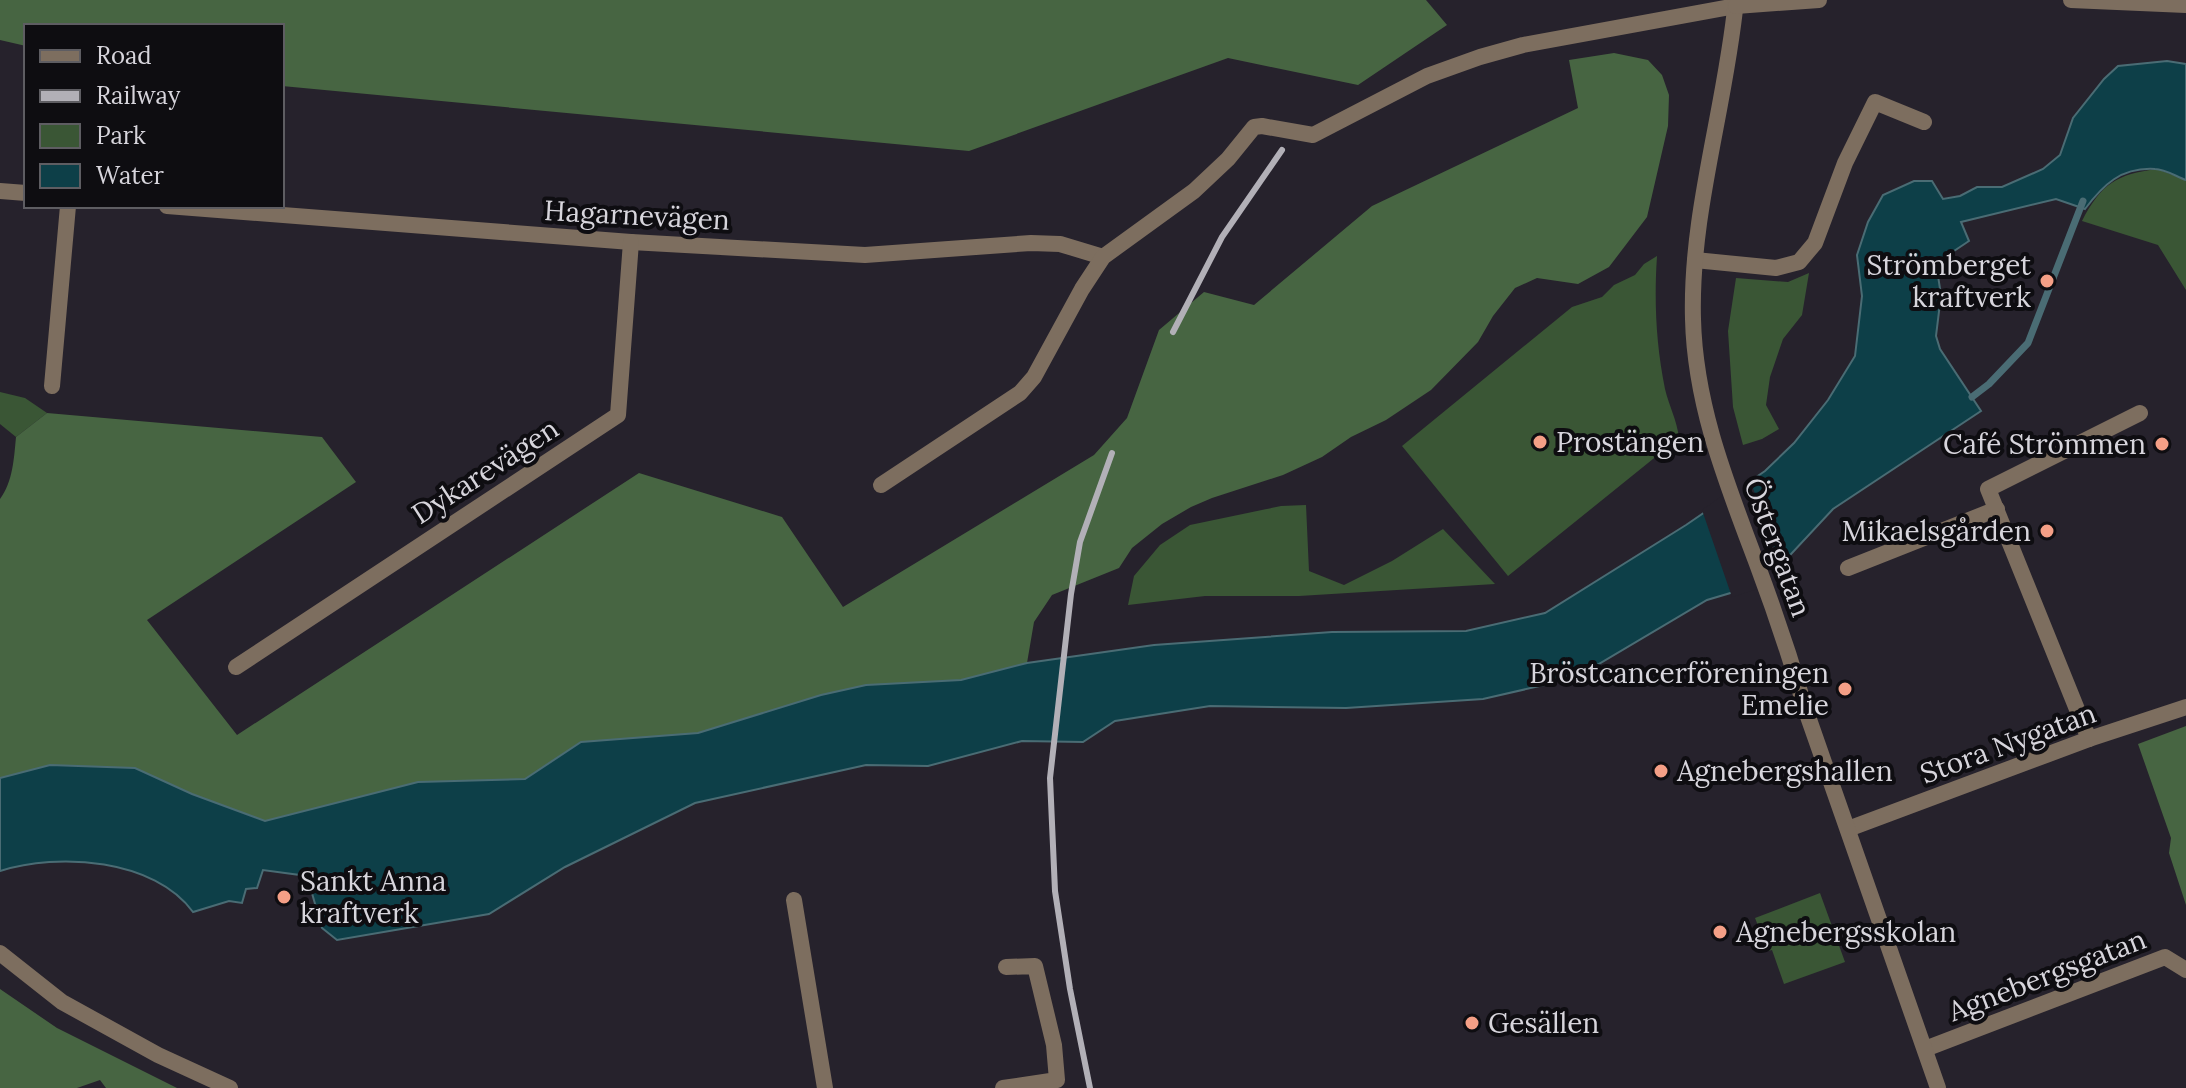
<svg xmlns="http://www.w3.org/2000/svg" width="2186" height="1088" viewBox="0 0 2186 1088" font-family="Lora,serif">
<rect width="100%" height="100%" fill="#26222c"/>
<!-- green -->
<g fill="#3a5635">
<path d="M2157 169 2186 180V290L2158 245 2082 221C2101 184 2117 174 2157 169Z"/>
<path d="M1657 256C1654 302 1656 344 1665 389 1669 406 1677 420 1679 438L1508 576 1402 446 1572 307 1602 297 1614 285 1635 275 1644 264Z"/>
<polygon points="1809,273 1802,315 1783,339 1770,377 1766,405 1779,429 1762,439 1743,445 1733,407 1728,331 1736,278 1788,282"/>
<polygon points="0,392 25,398 47,413 16,437 0,424"/>
<polygon points="1306,505 1309,571 1344,585 1392,561 1443,529 1495,584 1299,596 1205,596 1128,605 1134,576 1160,545 1190,525 1281,506"/>
<polygon points="1820,893 1845,962 1784,984 1772,950 1768,951 1755,918"/>
</g>
<!-- forest -->
<g fill="#476542">
<polygon points="0,0 1426,0 1447,25 1358,85 1228,58 969,151 282,86 282,26 26,26 26,46 0,40"/>
<path d="M1614 53 1648 60 1662 75 1669 95 1668 126 1647 217 1609 267 1578 284 1537 278 1515 288 1493 316 1478 342 1431 390 1386 420 1351 437 1322 457 1283 475 1212 498 1191 507 1162 524 1132 548 1119 568 1052 595 1034 622 1027 663 961 680 866 685 821 695 698 733 582 742 525 779 418 782 264 821 192 794 135 768 50 765 0 778V499C13 482 14 458 16 437L47 413 322 437 356 482 147 620 237 735 639 473 782 517 843 607 1094 455 1127 418 1159 330 1204 292 1254 305 1372 206 1578 108 1569 60Z"/>
<polygon points="2186,726 2186,905 2169,853 2171,838 2138,744"/>
<polygon points="0,989 57,1028 177,1088 106,1088 100,1080 77,1088 0,1088"/>
</g>
<!-- water -->
<path fill="#0d3f48" stroke="#4a6c74" stroke-width="2" d="M2167 61 2186 64V180C2177 177 2165 169 2155 169 2121 167 2103 185 2085 209L2056 199 1961 222 1969 241 1936 263 1941 295 1936 336 1940 349 1981 411 1833 509 1764 583 1707 600 1597 665 1544 685 1483 699 1346 708 1210 706 1115 721 1083 742 1022 741 928 766 866 765 695 803 565 867 489 914 337 940 322 928 307 876 263 870 257 888 246 889 242 903 229 901 193 912C155 859 58 852 0 871V778L50 765 135 768 192 794 265 821 418 782 525 779 581 742 698 733 821 695 866 685 961 680 1027 663 1154 645 1332 632 1466 631 1545 613 1686 525 1765 471 1794 443 1828 400 1855 356 1862 296 1857 255 1868 222 1883 195 1914 181H1932L1943 199 1960 196 1977 187H2002L2043 169 2060 155 2073 118 2104 79 2118 66Z"/>
<!-- pier -->
<polygon fill="#26222c" points="1749,477 1782,570 1767,586 1732,597 1702,510"/>
<g fill="none" stroke-linecap="round" stroke-linejoin="round">
<!-- stream -->
<polyline stroke="#4a6c74" stroke-width="7" points="1972,397 1989,384 2028,343 2083,201"/>
<!-- minor -->
<g stroke="#7d6e5f" stroke-width="16">
<polyline points="0,191 26,193"/>
<polyline points="167,206 631,242 865,255 1031,243 1060,244 1103,257"/>
<polyline points="1695,260 1776,268 1799,262 1815,243 1845,163 1875,102 1924,122"/>
<polyline points="52,386 68,206"/>
<polyline points="881,485 1020,393 1034,377 1082,289 1103,257 1194,191 1228,159 1254,127 1262,126 1313,135 1427,76 1480,57 1523,45 1736,6"/>
<polyline points="1848,568 1997,509"/>
<polyline points="236,667 618,415 631,242"/>
<polyline points="2089,739 1988,489 2140,413"/>
<polyline points="1848,829 2089,739 2186,707"/>
<polyline points="794,900 825,1088"/>
<polyline points="0,953 62,1002 158,1055 230,1088"/>
<polyline points="1925,1049 2165,957 2186,970"/>
<polyline points="1003,1088 1057,1080 1054,1045 1035,966 1006,967"/>
</g>
<!-- tertiary -->
<g stroke="#7d6e5f" stroke-width="16">
<path d="M1736 0C1726 106 1690 212 1693 319 1695 406 1727 484 1757 564 1775 612 1791 660 1805 708L1938 1088"/>
<polyline points="2071,0 2186,5"/>
<polyline points="1736,6 1819,0"/>
</g>
<!-- rail -->
<g stroke="#b2b0b7" stroke-width="6">
<polyline points="1173,332 1222,237 1282,150"/>
<polyline points="1090,1088 1070,989 1055,891 1050,778 1071,594 1080,542 1112,453"/>
</g>
</g>
<!-- markers -->
<g fill="#f49f86" stroke="#0e0d11" stroke-width="3">
<circle cx="2047" cy="281" r="8"/>
<circle cx="1540" cy="442" r="8"/>
<circle cx="2162" cy="444" r="8"/>
<circle cx="2047" cy="531" r="8"/>
<circle cx="1845" cy="689" r="8"/>
<circle cx="1661" cy="771" r="8"/>
<circle cx="284" cy="897" r="8"/>
<circle cx="1720" cy="932" r="8"/>
<circle cx="1472" cy="1023" r="8"/>
</g>
<g text-anchor="middle" dominant-baseline="central" stroke-width="8" stroke-linejoin="round" paint-order="stroke">
<!-- street labels -->
<g font-size="28" fill="#d7d5dc" stroke="#0e0d11">
<text transform="translate(637 215) rotate(3)">Hagarnevägen</text>
<text transform="translate(485 471) rotate(-33)">Dykarevägen</text>
<text transform="translate(1778 547) rotate(70)">Östergatan</text>
<text transform="translate(2008 743) rotate(-20)">Stora Nygatan</text>
<text transform="translate(2047 975) rotate(-21)">Agnebergsgatan</text>
</g>
<!-- poi labels -->
<g font-size="28" fill="#d7d5dc" stroke="#0e0d11" text-anchor="start">
<text x="2031" y="265" text-anchor="end">Strömberget<tspan x="2031" dy="32">kraftverk</tspan></text>
<text x="1556" y="442">Prostängen</text>
<text x="2146" y="444" text-anchor="end">Café Strömmen</text>
<text x="2031" y="531" text-anchor="end">Mikaelsgården</text>
<text x="1829" y="673" text-anchor="end">Bröstcancerföreningen<tspan x="1829" dy="32">Emelie</tspan></text>
<text x="1677" y="771">Agnebergshallen</text>
<text x="300" y="881">Sankt Anna<tspan x="300" dy="32">kraftverk</tspan></text>
<text x="1736" y="932">Agnebergsskolan</text>
<text x="1488" y="1023">Gesällen</text>
</g>
</g>
<!-- legend -->
<rect x="24" y="24" width="260" height="184" fill="#0e0d11" stroke="#5e5d62" stroke-width="2"/>
<rect x="40" y="50" width="40" height="12" fill="#7d6e5f" stroke="#5e5d62" stroke-width="2"/>
<text x="96" y="64" font-size="24" fill="#d7d5dc">Road</text>
<rect x="40" y="90" width="40" height="12" fill="#b2b0b7" stroke="#5e5d62" stroke-width="2"/>
<text x="96" y="104" font-size="24" fill="#d7d5dc">Railway</text>
<rect x="40" y="124" width="40" height="24" fill="#3a5635" stroke="#5e5d62" stroke-width="2"/>
<text x="96" y="144" font-size="24" fill="#d7d5dc">Park</text>
<rect x="40" y="164" width="40" height="24" fill="#0d3f48" stroke="#5e5d62" stroke-width="2"/>
<text x="96" y="184" font-size="24" fill="#d7d5dc">Water</text>
</svg>
